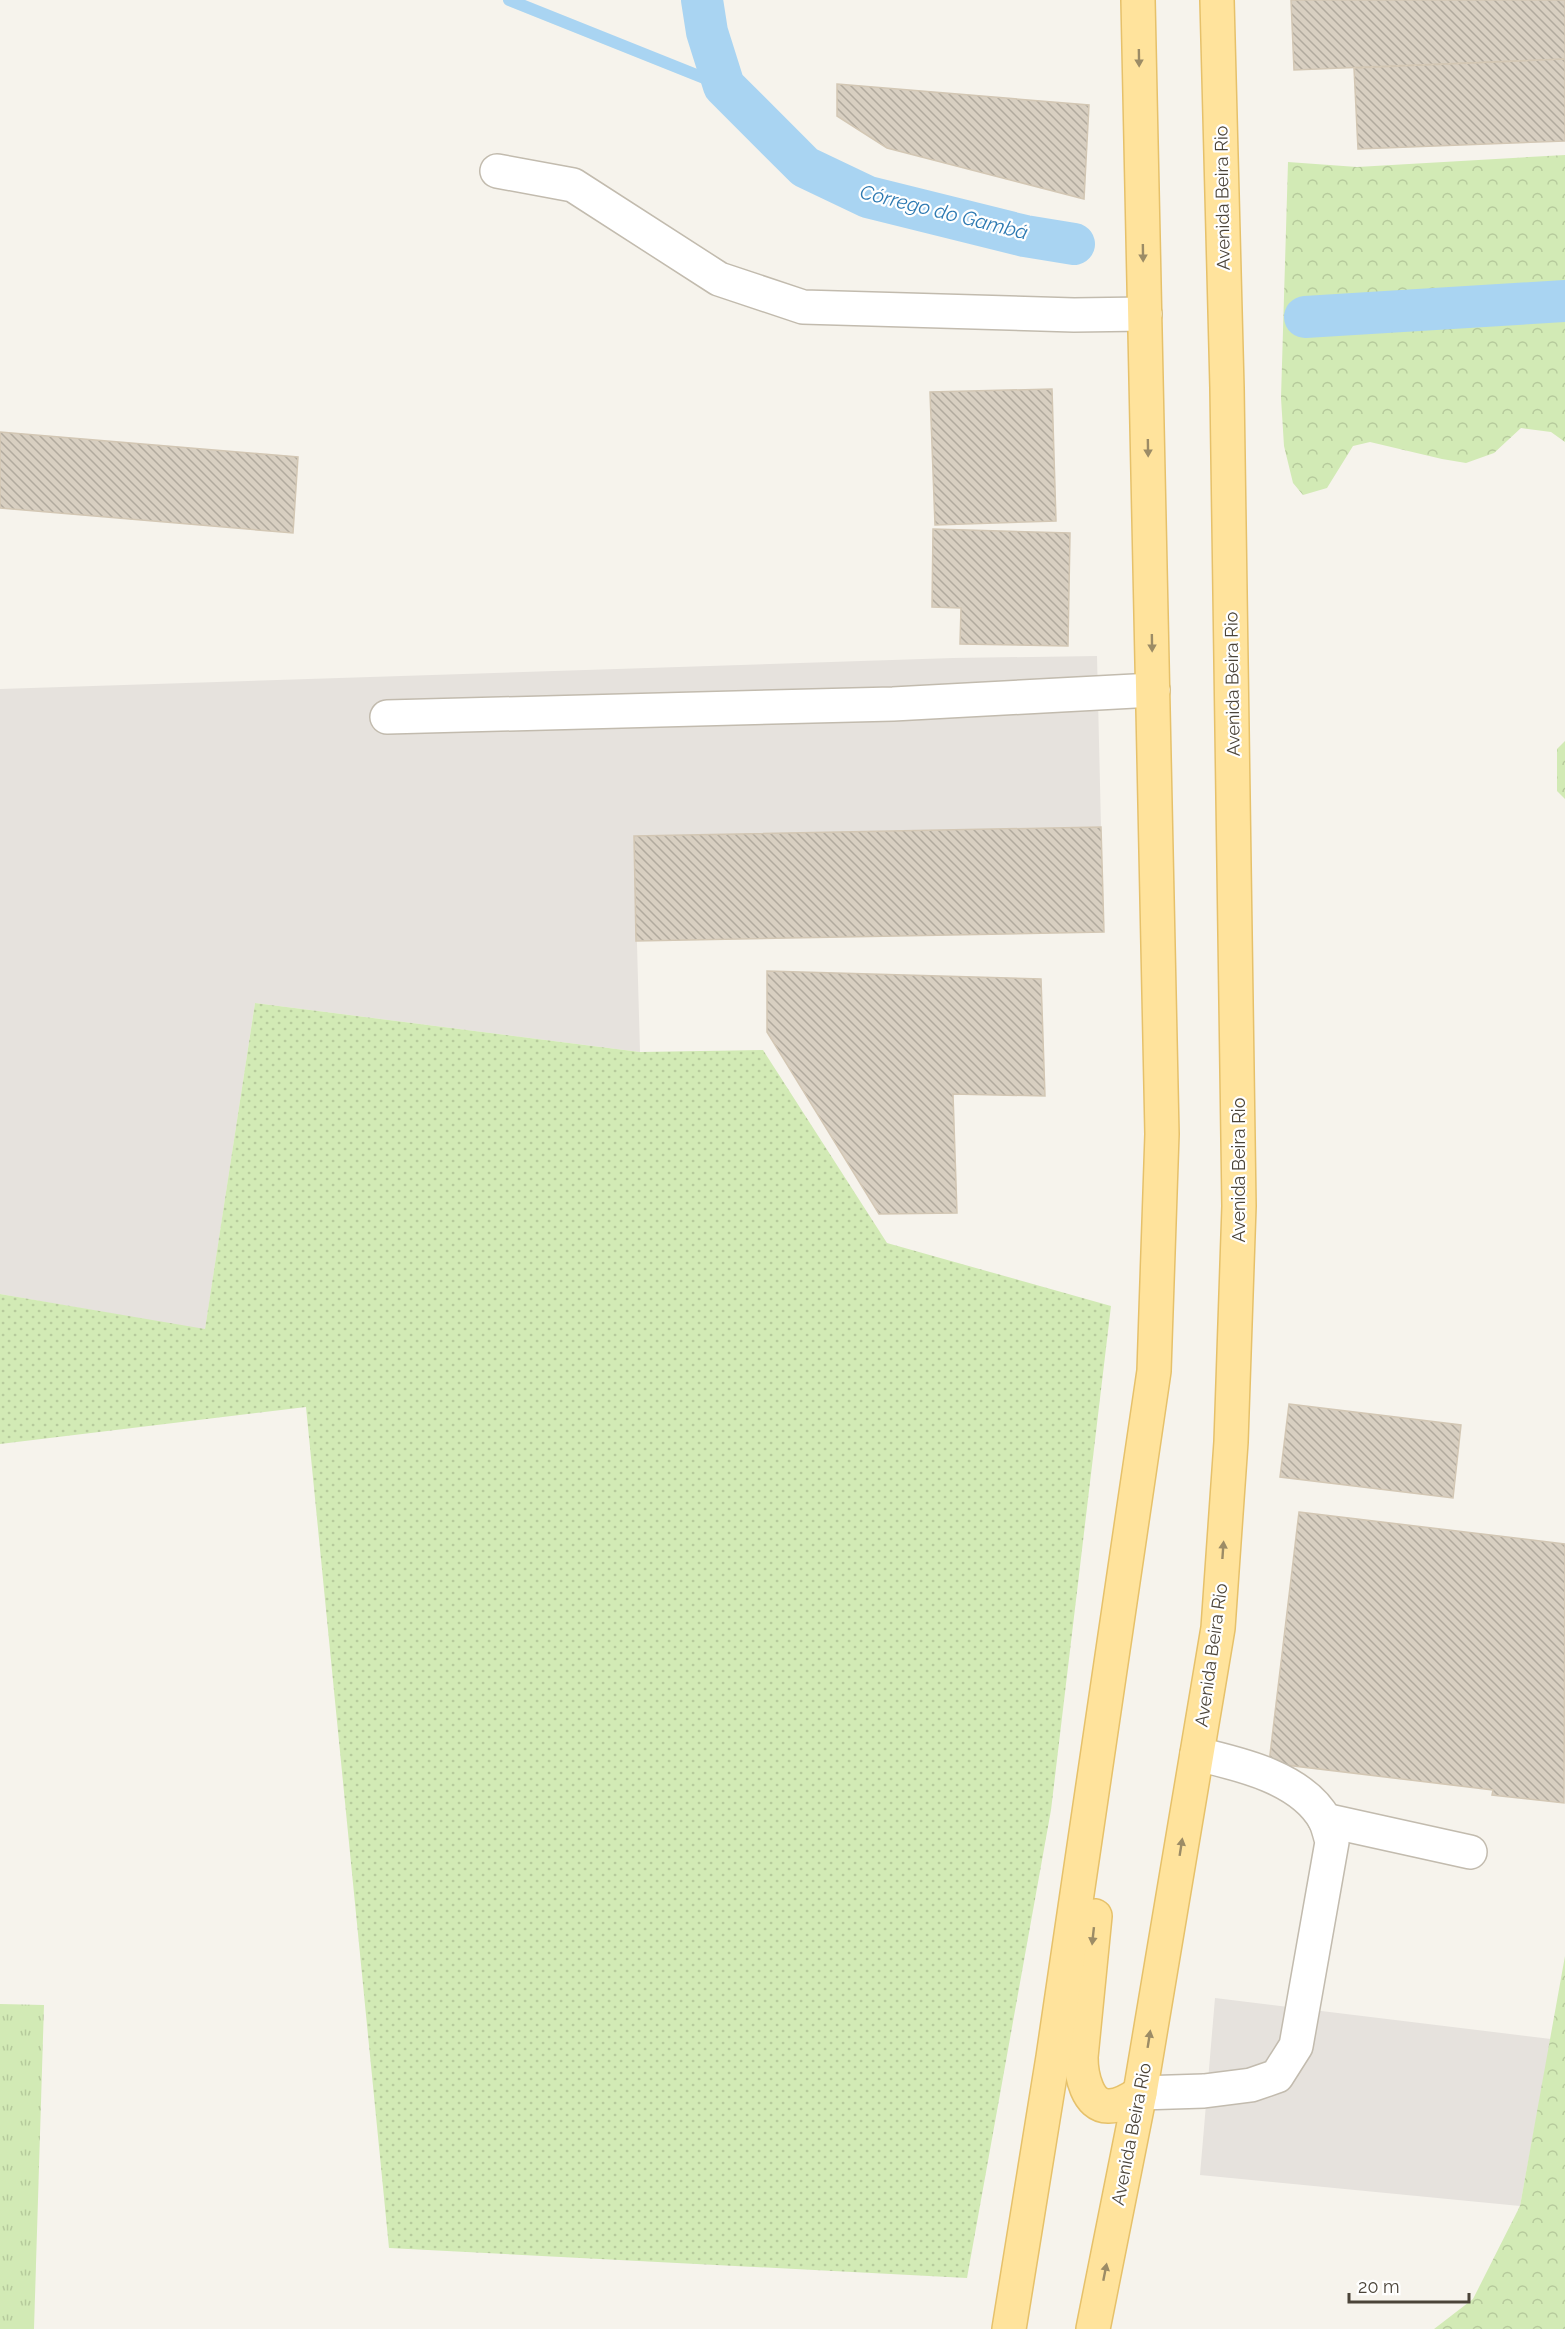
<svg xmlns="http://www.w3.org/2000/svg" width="1565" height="2329" viewBox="0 0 1565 2329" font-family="Raleway,sans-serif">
<defs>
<pattern id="grass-dots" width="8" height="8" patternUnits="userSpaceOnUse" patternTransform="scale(1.5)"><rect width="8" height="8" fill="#d2eab5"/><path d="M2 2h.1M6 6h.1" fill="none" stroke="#b6ca9c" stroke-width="1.8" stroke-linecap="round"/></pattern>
<pattern id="forest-crowns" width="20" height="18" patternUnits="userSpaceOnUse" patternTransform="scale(1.5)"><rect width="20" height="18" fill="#d2eab5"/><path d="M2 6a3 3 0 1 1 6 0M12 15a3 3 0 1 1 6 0" fill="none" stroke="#b6ca9c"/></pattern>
<pattern id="park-tufts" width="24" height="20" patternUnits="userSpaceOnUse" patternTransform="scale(1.5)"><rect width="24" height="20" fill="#d2eab5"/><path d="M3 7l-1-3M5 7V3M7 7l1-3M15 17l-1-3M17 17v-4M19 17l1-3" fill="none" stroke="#b6ca9c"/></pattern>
<pattern id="building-back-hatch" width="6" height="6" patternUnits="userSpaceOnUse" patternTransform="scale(1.5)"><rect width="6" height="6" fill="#d8cfc1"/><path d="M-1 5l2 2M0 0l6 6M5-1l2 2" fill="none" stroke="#b1aa9e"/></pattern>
</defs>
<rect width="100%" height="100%" fill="#f6f3ec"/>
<!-- industrial -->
<g fill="#e6e2dd">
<polygon points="1097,656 1101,827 634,836 640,1052 255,1003 205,1330 0,1294 0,689 953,658"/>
<polygon points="1215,1998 1551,2039 1520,2206 1200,2175"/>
</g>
<!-- grass -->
<polygon fill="url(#grass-dots)" points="255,1003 640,1052 763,1050 887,1243 1111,1306 1051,1810 967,2278 389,2248 306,1407 0,1444 0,1294 205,1329"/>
<!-- forest -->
<g fill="url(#forest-crowns)">
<polygon points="1565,155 1565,442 1551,432 1521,428 1494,453 1466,463 1442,459 1370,442 1353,446 1327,488 1303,495 1293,483 1284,446 1281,398 1288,162 1357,167"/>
<polygon points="1565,741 1565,799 1557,791 1557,749"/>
<polygon points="1565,1956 1565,2329 1434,2329 1473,2299 1520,2206"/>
</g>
<!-- park -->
<polygon fill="url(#park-tufts)" points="0,2004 44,2005 34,2329 0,2329"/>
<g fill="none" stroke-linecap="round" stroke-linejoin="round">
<!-- stream -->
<polyline stroke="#a9d4f2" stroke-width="12" points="509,0 724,86"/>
<!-- canal -->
<g stroke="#a9d4f2" stroke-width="42">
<polyline points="702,0 707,32 724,86 805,167 868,197 1025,236 1074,244"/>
<polyline points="1305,317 1565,301"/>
</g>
</g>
<!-- building -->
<g fill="url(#building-back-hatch)" stroke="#d3c7b4" stroke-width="1.5">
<polygon points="1291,0 1565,0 1565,59 1294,70"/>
<polygon points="1565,59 1565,141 1358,149 1354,68"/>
<polygon points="837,84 1089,105 1084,199 887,148 837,116"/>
<polygon points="1052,389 1056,521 935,525 930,392"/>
<polygon points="0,432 298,457 293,533 0,508"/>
<polygon points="933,529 1070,533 1068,646 960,644 961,608 932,607"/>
<polygon points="1101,827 1104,932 636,941 634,836"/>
<polygon points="767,971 1041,979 1045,1096 953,1094 957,1213 879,1214 767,1032"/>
<polygon points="1289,1404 1461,1425 1453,1498 1280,1477"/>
<polygon points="1299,1512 1565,1544 1564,1803 1492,1795 1493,1790 1269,1763"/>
</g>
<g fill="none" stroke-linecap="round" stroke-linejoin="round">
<!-- minor casing -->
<g stroke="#c2bbae" stroke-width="36">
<g id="minor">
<polyline points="497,171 573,185 719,279 803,307 1074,315 1145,314"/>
<polyline points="387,717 893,704 1153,690"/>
<polyline points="1325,1820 1470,1852"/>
<path d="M1140 2093 1204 2091 1251 2085 1277 2076 1296 2046 1332 1842C1330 1835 1328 1826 1325 1820 1302 1778 1240 1764 1197 1754"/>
</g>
</g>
<!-- major casing -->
<g stroke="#e6c16a" stroke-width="36">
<g id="major">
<path d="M1095 1916 1081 2057C1081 2074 1087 2107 1109 2106 1121 2106 1131 2099 1140 2093"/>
<polyline points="1009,2329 1053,2057 1154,1371 1162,1134 1138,0"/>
<polyline points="1093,2329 1140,2093 1218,1628 1231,1442 1239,1206 1227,388 1217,0"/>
</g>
</g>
<!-- minor -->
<use href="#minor" stroke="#fff" stroke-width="33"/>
<!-- major -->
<use href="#major" stroke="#ffe39c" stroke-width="33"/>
</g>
<!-- one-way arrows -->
<defs><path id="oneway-solid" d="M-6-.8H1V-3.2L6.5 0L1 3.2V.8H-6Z" transform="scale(1.5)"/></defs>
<g fill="#9c8c66">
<use href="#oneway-solid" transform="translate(1139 58) rotate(89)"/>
<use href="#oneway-solid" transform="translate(1143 253) rotate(89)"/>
<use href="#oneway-solid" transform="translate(1148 448) rotate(89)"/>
<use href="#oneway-solid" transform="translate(1152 643) rotate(89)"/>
<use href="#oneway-solid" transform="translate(1223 1550) rotate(-86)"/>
<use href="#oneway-solid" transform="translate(1181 1847) rotate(-81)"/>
<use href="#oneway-solid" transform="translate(1093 1936) rotate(96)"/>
<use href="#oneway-solid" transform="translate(1149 2039) rotate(-81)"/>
<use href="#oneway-solid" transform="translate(1105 2272) rotate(-79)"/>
</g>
<g text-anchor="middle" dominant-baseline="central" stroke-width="4.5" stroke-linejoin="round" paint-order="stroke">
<!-- street labels -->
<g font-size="18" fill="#4b4439" stroke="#fff">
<text transform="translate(1222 198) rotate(-91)">Avenida Beira Rio</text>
<text transform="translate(1232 684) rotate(-91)">Avenida Beira Rio</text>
<text transform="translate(1238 1170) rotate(-90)">Avenida Beira Rio</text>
<text transform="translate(1211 1655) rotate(-82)">Avenida Beira Rio</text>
<text transform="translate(1131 2134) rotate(-79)">Avenida Beira Rio</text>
</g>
<!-- water labels -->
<g font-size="20" font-style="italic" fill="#2e7ab2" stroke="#fff">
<text transform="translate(944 212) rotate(14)">Córrego do Gambá</text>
</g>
</g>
<!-- scale -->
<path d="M1349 2293v9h120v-9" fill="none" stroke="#4b4439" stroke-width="3"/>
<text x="1358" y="2293" font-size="18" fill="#4b4439" stroke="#ffffff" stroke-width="4.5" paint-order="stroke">20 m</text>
</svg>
